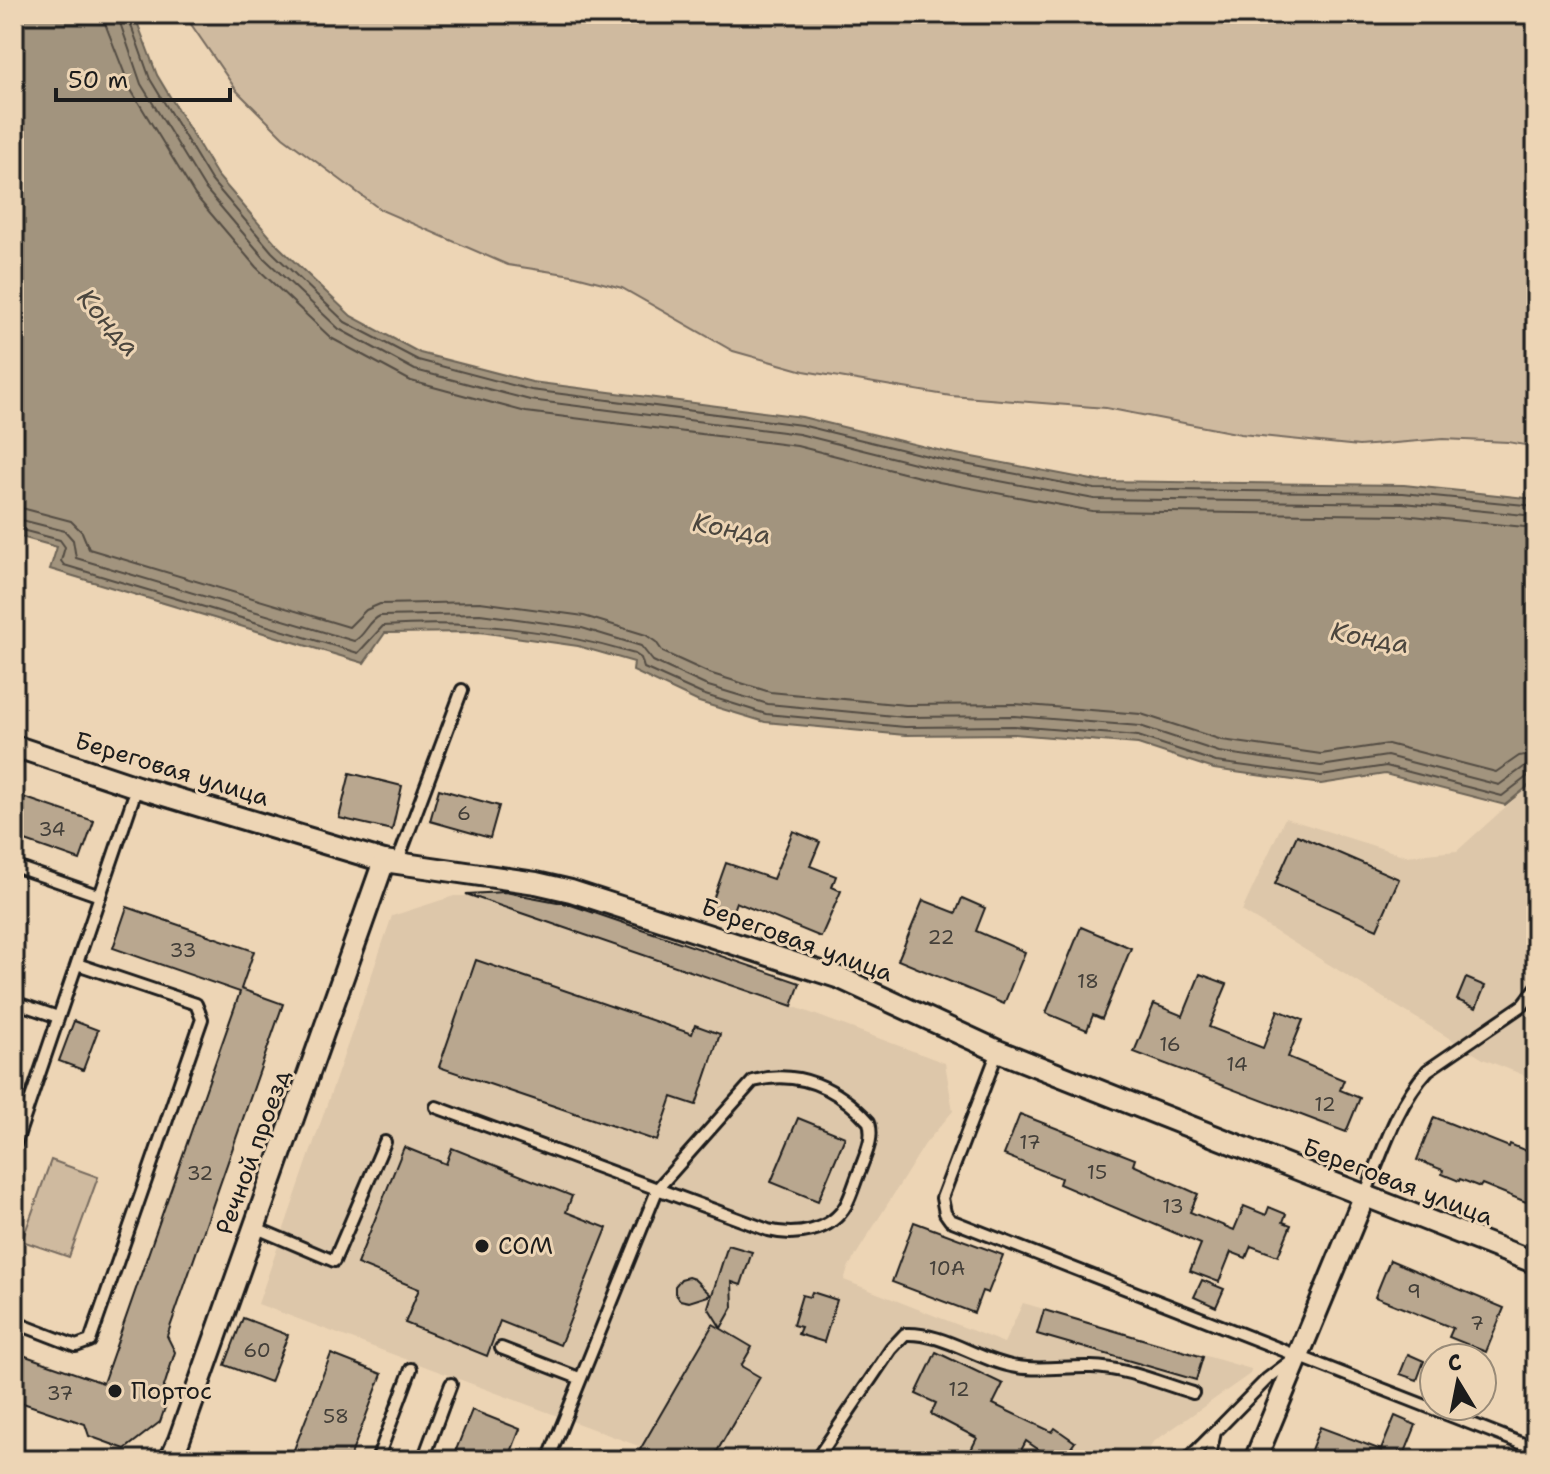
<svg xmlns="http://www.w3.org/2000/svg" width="1550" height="1474" viewBox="0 0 1550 1474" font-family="'Shantell Sans',sans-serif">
<rect width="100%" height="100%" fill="#edd5b5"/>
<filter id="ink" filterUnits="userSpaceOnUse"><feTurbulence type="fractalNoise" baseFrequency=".0125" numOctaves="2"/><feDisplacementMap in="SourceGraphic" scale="16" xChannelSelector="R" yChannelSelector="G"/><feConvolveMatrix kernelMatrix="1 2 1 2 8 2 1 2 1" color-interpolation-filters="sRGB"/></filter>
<g filter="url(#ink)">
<!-- built -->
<g fill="#ddc7aa">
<polygon points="1532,783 1536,784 1536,1080 1483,1059 1242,911 1285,818 1406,856 1457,851"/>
<polygon points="454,896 469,896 499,906 792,1006 945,1063 953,1111 925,1144 849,1266 844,1280 1004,1343 1023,1303 1251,1369 1250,1374 1152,1443 1145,1460 634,1460 641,1447 258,1304 392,916"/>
</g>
<!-- green -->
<g fill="#cfba9f" stroke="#766b5e" stroke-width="2">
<polygon points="184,14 1536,14 1536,447 1508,442 1443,439 1359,446 1241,434 1106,408 951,396 804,371 733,351 622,288 572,275 508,265 381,210 283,137 237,91"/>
<polygon points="51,1160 98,1177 69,1257 22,1241"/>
</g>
<!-- water -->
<polygon fill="#a2947e" stroke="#6c6457" stroke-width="2" points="14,14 134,14 157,75 217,175 278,246 351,316 420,353 532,382 802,417 946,452 1097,481 1404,485 1536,499 1536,784 1532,783 1505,805 1385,774 1321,784 1214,769 1138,744 1014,734 905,735 765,722 699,702 633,671 634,662 578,646 480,632 385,633 364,663 50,569 57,547 14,535"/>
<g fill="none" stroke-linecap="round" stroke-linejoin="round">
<!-- shore -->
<g stroke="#524c43" stroke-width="2">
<polyline points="105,14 106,26 131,90 195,195 256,267 331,338 411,381 526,412 797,446 939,482 1092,511 1402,515 1536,528"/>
<polyline points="117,14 141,84 204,187 265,259 339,329 415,370 530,400 799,434 942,470 1094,499 1403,503 1536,516"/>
<polyline points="127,14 150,79 211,180 272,252 345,322 418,360 531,390 801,425 944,460 1095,489 1403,493 1536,506"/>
<polyline points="14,506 71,521 82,532 89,549 349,627 366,610 380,604 480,602 584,616 646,635 656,642 663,652 709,673 770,692 906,705 1015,704 1141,714 1222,740 1321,754 1388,744 1496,772 1519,756 1536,753"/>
<path d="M14 518 65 531 73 540 76 558 354 641C365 636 368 621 380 616L480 614 582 628 641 646 653 661 705 685 768 704 905 717 1014 716 1140 726 1219 752 1321 766 1387 756 1499 785 1524 767 1536 765"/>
<path d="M14 528 60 540 65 547 61 561 64 565 358 653 383 626C472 620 550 629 635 654L641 658 644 668 702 694 766 714 905 727 1014 726 1138 736 1216 762 1321 776 1386 766 1502 796 1528 776 1536 775"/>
</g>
</g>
<!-- building -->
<g fill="#b9a78f" stroke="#1c1c1c" stroke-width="2">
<polygon points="350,773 402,786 392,830 339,818"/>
<polygon points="439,789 499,806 490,838 430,821"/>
<polygon points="14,794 94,821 80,860 14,837"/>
<polygon points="793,831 820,842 810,866 836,876 832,887 841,891 821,937 736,902 730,919 709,911 726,863 773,879"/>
<polygon points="1297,835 1399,879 1377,929 1275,884"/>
<polygon points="505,892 568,904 800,983 792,1006 466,894"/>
<polygon points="962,898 985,908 976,931 1025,952 1004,1004 898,960 923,900 956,913"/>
<polygon points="127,907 254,951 241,989 283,1004 167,1336 175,1352 161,1396 168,1399 160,1422 125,1449 89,1436 85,1424 14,1400 14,1352 103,1383 240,992 113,948"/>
<polygon points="1081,927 1131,948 1102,1019 1093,1015 1087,1030 1046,1013"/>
<polygon points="476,960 692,1034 695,1025 720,1034 696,1105 672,1097 657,1141 439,1067"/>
<polygon points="1200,974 1227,984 1209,1027 1263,1048 1278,1010 1303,1020 1288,1057 1344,1080 1340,1090 1360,1098 1346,1132 1134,1052 1154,1004 1183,1016"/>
<polygon points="1466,978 1485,986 1476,1008 1457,1000"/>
<polygon points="74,1021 98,1030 83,1070 59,1061"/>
<polygon points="1020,1114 1135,1159 1133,1165 1198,1194 1190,1212 1234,1230 1244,1206 1266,1215 1269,1207 1286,1214 1283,1222 1291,1225 1278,1256 1251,1246 1246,1258 1231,1252 1219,1282 1190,1271 1201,1244 1059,1184 1061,1178 1004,1155"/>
<polygon points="1434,1117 1509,1147 1510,1144 1536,1155 1536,1206 1482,1184 1480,1187 1460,1179 1459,1181 1442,1174 1443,1170 1417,1160"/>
<polygon points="798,1118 845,1137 818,1201 771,1182"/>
<polygon points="404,1147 446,1164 452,1148 572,1196 566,1212 607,1228 560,1345 500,1321 487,1356 405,1323 419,1289 357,1264"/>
<polygon points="914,1222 1003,1255 988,1293 982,1291 974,1313 892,1282"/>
<polygon points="728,1245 752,1252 741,1285 732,1282 733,1307 721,1328 708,1307"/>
<polygon points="1390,1260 1504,1308 1486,1352 1449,1337 1453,1328 1375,1297"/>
<polygon points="688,1277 694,1279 711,1295 689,1302 680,1300 675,1293 675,1286 681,1279"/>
<polygon points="1202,1280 1224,1289 1216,1307 1194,1297"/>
<polygon points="812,1292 837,1300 824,1342 798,1334 801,1327 793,1325 802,1295 810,1297"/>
<polygon points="1044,1310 1203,1357 1196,1380 1037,1334"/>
<polygon points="243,1318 288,1335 270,1382 225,1365"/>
<polygon points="713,1324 752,1347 741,1366 760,1377 712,1460 634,1460"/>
<polygon points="936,1352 1003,1384 993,1404 1052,1432 1055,1428 1075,1442 1062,1460 1054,1460 1026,1441 1016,1460 966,1460 977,1438 931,1414 936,1403 916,1394"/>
<polygon points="331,1354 382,1374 349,1460 290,1460"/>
<polygon points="1408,1354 1424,1361 1417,1380 1400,1374"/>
<polygon points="472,1410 520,1429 508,1460 452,1460"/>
<polygon points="1395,1416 1416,1425 1402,1460 1307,1460 1320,1427 1381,1450"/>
</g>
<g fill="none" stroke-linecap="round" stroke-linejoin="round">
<!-- service casing -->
<g stroke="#1c1c1c" stroke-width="16">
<g id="service">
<polyline points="397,863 462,690"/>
<polyline points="14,866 100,896"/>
<polyline points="14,1002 58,1017"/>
<polyline points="998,1051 942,1198 945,1213 950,1220 1536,1449"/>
<path d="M436 1107 768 1230C795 1237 831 1232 846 1205 852 1194 855 1181 860 1170 866 1153 874 1139 869 1122 838 1088 799 1069 753 1081L658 1188 548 1460"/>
<polyline points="14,1148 137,787"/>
<path d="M1364 1197C1382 1154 1396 1105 1428 1070L1523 1005 1536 988"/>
<polyline points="254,1227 334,1261 385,1142"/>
<polyline points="14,1322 76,1346 90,1341 202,1019 196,1004 77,964"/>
<polyline points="501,1348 579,1378"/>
<polyline points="377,1460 411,1369"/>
<polyline points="423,1460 451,1384"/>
<path d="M816 1460 891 1349 905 1334C944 1332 978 1361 1017 1367 1041 1371 1067 1366 1091 1367 1126 1368 1160 1383 1193 1393"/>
<polyline points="1187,1460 1214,1433"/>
<polyline points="1209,1460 1215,1432 1267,1379 1292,1360"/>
</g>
</g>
<!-- minor casing -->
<g stroke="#1c1c1c" stroke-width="26">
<g id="minor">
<polyline points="14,746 137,787 384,861 536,883 571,891 840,978 998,1051 1536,1263"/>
<polyline points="170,1460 179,1440 384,861"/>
<polyline points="1255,1460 1364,1197"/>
</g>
</g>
<!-- service -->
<use href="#service" stroke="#edd5b5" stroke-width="10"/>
<!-- minor -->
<use href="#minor" stroke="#edd5b5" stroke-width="20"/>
</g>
</g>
<!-- markers -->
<g fill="#1c1c1c" stroke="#edd5b5" stroke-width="3">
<circle cx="482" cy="1246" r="8"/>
<circle cx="115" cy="1391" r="8"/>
</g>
<g text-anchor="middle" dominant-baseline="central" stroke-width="6" stroke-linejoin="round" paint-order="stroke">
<!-- number labels -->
<g font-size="20" fill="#433f39">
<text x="464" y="813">6</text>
<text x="52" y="829">34</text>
<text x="941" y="937">22</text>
<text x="183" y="950">33</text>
<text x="1088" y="981">18</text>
<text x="1170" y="1044">16</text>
<text x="1237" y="1064">14</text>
<text x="1325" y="1104">12</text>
<text x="1030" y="1142">17</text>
<text x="1097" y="1172">15</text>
<text x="200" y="1173">32</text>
<text x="1173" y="1206">13</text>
<text x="947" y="1268">10А</text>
<text x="1414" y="1291">9</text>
<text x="1477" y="1323">7</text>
<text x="257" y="1350">60</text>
<text x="959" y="1389">12</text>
<text x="60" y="1393">37</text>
<text x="336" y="1416">58</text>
</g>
<!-- street labels -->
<g font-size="24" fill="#1c1c1c" stroke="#edd5b5">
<text transform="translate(172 769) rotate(17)">Береговая улица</text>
<text transform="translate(797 940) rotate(20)">Береговая улица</text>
<text transform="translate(253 1152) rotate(-70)">Речной проезд</text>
<text transform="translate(1398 1182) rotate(21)">Береговая улица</text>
</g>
<!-- poi labels -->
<g font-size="24" fill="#1c1c1c" stroke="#edd5b5" text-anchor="start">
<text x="498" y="1246">СОМ</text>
<text x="131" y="1391">Портос</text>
</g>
<!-- water labels -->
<g font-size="26" font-style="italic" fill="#4b463e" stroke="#edd5b5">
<text transform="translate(109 322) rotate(49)">Конда</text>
<text transform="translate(732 528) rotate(10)">Конда</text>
<text transform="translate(1370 637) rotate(10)">Конда</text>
</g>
</g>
<!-- margin -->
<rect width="1550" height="1474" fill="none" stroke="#edd5b5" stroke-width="48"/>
<rect x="24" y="24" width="1502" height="1426" fill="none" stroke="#1c1c1c" stroke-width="3" filter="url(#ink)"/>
<!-- north arrow -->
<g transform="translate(1458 1382) rotate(350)"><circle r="38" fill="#edd5b5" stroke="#998b78" stroke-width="2"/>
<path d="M0-6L14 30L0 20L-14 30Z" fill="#1c1c1c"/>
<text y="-12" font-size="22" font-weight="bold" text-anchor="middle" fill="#1c1c1c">С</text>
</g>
<!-- scale -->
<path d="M56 88v12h174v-12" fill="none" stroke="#1c1c1c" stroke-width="4"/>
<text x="68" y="88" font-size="24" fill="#1c1c1c" stroke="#edd5b5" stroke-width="6" paint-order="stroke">50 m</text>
</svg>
